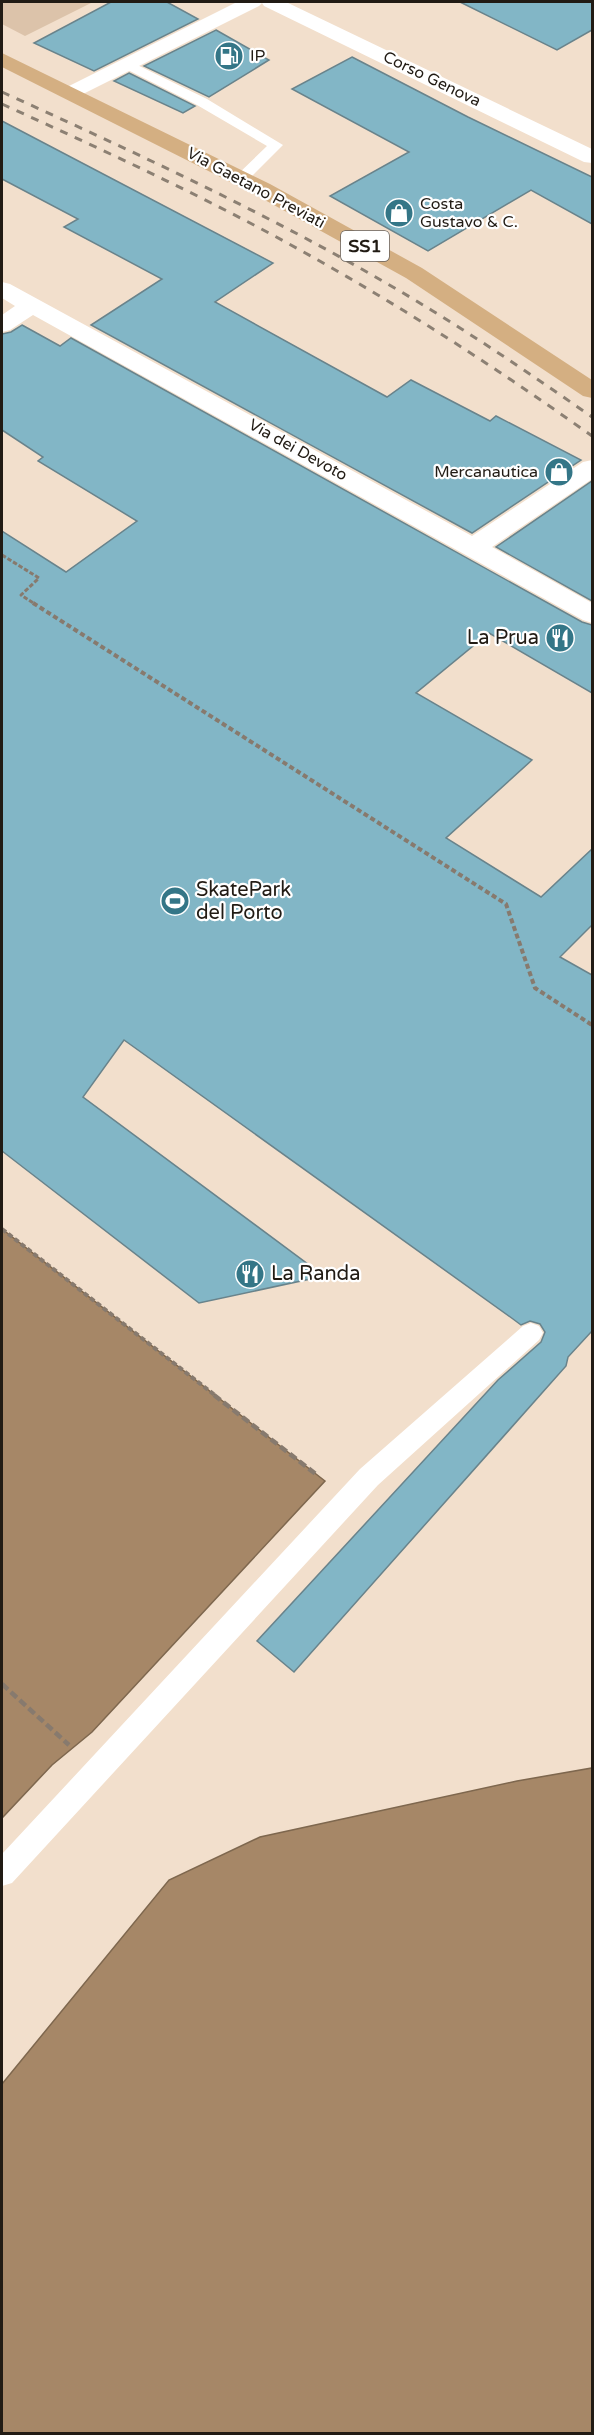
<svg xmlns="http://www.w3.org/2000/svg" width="594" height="2435" viewBox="0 0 594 2435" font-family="'Varela Round',sans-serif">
<rect width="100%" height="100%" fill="#f2dfcc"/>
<!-- green -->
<polygon fill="#dcc3aa" points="2,2 93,2 25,36 2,24"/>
<!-- water -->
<g fill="#a68767" stroke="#7e674e" stroke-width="1.5">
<polygon points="2,1229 325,1481 92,1732 52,1765 2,1818"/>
<polygon points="592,1768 592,2433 2,2433 2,2084 169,1880 260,1837 517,1781"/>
</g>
<!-- building -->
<g fill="#82b6c6" stroke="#69838b" stroke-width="1.5">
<polygon points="111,2 167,2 198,19 94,71 34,43"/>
<polygon points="460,2 592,2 592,30 557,50"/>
<polygon points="216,30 269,60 209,97 144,66"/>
<polygon points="352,57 468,117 592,177 592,224 531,190 428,251 330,196 409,152 292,89"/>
<polygon points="129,73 195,106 183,113 114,81"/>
<polygon points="2,121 273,263 215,302 387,397 411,380 490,421 496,416 581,460 472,533 91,325 162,279 64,227 78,219 2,179"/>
<polygon points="22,325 60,346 71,338 582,622 592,625 592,693 489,633 416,693 532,760 446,838 541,897 592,849 592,925 560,957 592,975 592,1331 568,1357 566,1366 294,1672 257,1641 498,1380 541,1342 545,1332 540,1324 530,1321 521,1325 513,1319 124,1040 83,1097 324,1276 199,1303 2,1151 2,531 66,572 137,521 38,461 43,457 2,430 2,334 11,332"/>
<polygon points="592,481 592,601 496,547"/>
</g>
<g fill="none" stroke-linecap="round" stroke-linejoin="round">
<!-- path-far2 -->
<polyline stroke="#877a6e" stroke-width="3" stroke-dasharray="4.5 2" stroke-linecap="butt" points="2,555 39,578 21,595 35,604"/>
<!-- path-far1 -->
<g stroke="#877a6e" stroke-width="4" stroke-dasharray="5 3" stroke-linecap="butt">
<polyline points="33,603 506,904 535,988 592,1025"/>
<polyline points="2,1229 216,1396"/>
</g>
<!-- path -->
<g stroke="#877a6e" stroke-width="4.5" stroke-dasharray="8 4" stroke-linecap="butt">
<polyline points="214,1395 317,1475"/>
<polyline points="2,1684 69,1745"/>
</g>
<!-- lane -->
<g fill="#fff" fill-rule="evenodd">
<polygon points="127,60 207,99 283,145 246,182 236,182 233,179 236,176 267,146 197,105 122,67 120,64 122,61"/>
<polygon points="531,1323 539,1326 543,1333 539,1340 378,1485 12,1883 2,1886 2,1854 360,1469 523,1326"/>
</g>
<!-- street -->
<g fill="#fff" fill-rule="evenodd">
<polygon points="237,2 286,2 592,149 592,163 584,162 264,6 262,3 259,6 77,97 70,99 63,97 59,93 63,89"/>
<polygon points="2,282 10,284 472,536 583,462 592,460 592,479 492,547 592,603 592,623 583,620 33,315 10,330 2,332 2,315 15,306 2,298"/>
</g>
<!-- primary -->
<polygon fill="#d4af82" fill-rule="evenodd" points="2,53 270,184 422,268 592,380 592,398 583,396 406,278 254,194 2,67"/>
<!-- rail -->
<g stroke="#8c8073" stroke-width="3" stroke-dasharray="8 8" stroke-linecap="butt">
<path d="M2 92C132 151 262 211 386 283 457 324 525 370 592 417"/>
<path d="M2 104C103 150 203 196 300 250 401 306 498 369 592 436"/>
</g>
</g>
<!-- icons -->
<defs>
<g id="fuel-disc" transform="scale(1.5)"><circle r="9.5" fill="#347687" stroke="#fff"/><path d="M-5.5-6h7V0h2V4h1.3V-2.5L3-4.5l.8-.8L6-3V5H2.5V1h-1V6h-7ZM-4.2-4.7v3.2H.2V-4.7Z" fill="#fff"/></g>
<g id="shop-disc" transform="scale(1.5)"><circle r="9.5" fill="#347687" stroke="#fff"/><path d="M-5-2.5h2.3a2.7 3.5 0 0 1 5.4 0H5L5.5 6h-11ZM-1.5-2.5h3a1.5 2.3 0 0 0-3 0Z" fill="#fff"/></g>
<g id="restaurant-disc" transform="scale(1.5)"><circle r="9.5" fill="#347687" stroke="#fff"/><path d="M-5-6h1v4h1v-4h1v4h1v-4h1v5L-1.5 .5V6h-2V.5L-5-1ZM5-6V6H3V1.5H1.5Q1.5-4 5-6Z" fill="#fff"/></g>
<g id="stadium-disc" transform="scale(1.5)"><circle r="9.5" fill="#347687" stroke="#fff"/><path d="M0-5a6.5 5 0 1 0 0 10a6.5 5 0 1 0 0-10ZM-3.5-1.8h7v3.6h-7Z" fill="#fff"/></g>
</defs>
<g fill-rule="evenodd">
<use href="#fuel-disc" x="229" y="56"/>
<use href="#shop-disc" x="399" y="213"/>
<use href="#shop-disc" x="559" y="472"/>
<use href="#restaurant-disc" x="560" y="638"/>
<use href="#stadium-disc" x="175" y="901"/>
<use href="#restaurant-disc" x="250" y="1274"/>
</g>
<g text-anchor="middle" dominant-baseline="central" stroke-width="4.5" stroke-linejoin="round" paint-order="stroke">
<!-- far-poi labels -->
<g font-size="16" fill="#211b14" stroke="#fff" text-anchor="start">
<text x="250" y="56">IP</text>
<text x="420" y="204">Costa<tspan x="420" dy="18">Gustavo &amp; C.</tspan></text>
<text x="538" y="472" text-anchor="end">Mercanautica</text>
</g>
<!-- far-street labels -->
<g font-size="16" fill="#211b14" stroke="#fff">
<text transform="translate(432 79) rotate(26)">Corso Genova</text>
<text transform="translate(256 188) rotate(28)">Via Gaetano Previati</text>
<text transform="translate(298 450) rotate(29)">Via dei Devoto</text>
</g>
<!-- shield labels -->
<rect fill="#fff" stroke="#645f5a" stroke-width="1.5" x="341" y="231" width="48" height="30" rx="4.5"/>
<g font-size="18" font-weight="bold" fill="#211b14">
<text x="365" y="246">SS1</text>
</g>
<!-- poi labels -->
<g font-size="20" fill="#211b14" stroke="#fff" text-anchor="start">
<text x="539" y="638" text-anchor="end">La Prua</text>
<text x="196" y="890">SkatePark<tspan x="196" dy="23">del Porto</tspan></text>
<text x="271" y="1274">La Randa</text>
</g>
</g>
<!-- border -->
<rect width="594" height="2435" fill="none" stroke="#211b14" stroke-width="6"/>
</svg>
